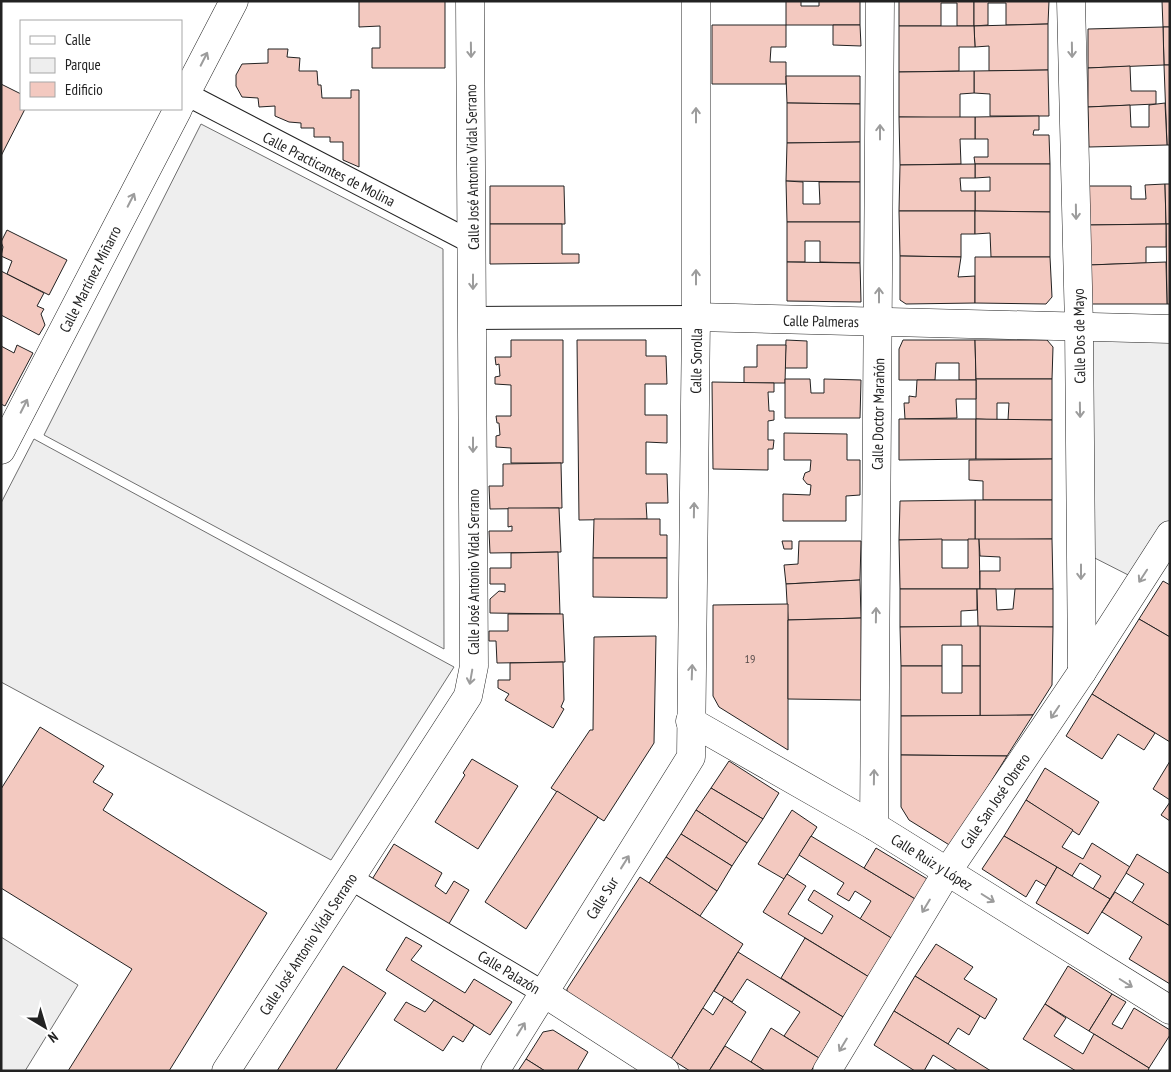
<svg xmlns="http://www.w3.org/2000/svg" width="1171" height="1072" viewBox="0 0 1171 1072" font-family="'PT Sans Narrow',sans-serif">
<rect width="100%" height="100%" fill="#fff"/>
<!-- green -->
<g fill="#eee" stroke="#6f6f6f">
<polygon points="201,124 443,249 444,649 44,435"/>
<polygon points="1079,327 1170,329 1170,535 1140,581 1081,551"/>
<polygon points="34,439 454,667 331,860 1,682 1,503"/>
<polygon points="1,937 78,985 25,1071 1,1071"/>
</g>
<!-- building -->
<g fill="#f3c9c0" stroke="#222">
<polygon points="359,1 445,1 445,68 372,68 372,48 380,48 380,26 359,27"/>
<polygon points="786,1 801,1 801,6 819,6 819,1 860,1 860,25 786,25"/>
<polygon points="899,1 974,1 974,26 957,26 957,3 941,3 941,26 899,26"/>
<polygon points="974,1 1049,1 1048,24 1006,25 1006,3 988,3 988,25 974,26"/>
<polygon points="1162,1 1170,1 1170,27 1163,27"/>
<polygon points="1048,24 1048,70 989,71 989,46 975,47 974,26"/>
<polygon points="712,25 786,25 786,47 771,47 770,62 786,62 786,84 712,84"/>
<polygon points="833,25 860,25 861,46 833,45"/>
<polygon points="899,26 974,26 975,47 959,47 959,71 899,72"/>
<polygon points="1163,27 1170,27 1170,65 1164,65"/>
<polygon points="1163,27 1164,65 1088,68 1088,29"/>
<polygon points="268,49 288,49 287,57 300,58 299,71 317,71 318,85 321,85 322,98 351,98 351,90 359,90 359,167 343,160 343,142 330,142 330,137 314,137 314,128 301,128 301,123 289,122 275,116 275,106 259,107 258,98 242,97 236,86 236,75 242,64 268,63"/>
<polygon points="1164,65 1170,65 1170,145 1167,145"/>
<polygon points="1130,66 1131,91 1156,91 1156,104 1088,107 1088,68"/>
<polygon points="1048,70 1049,116 990,116 990,94 974,93 974,71"/>
<polygon points="974,71 974,93 960,94 960,118 899,117 899,72"/>
<polygon points="786,76 860,76 860,104 787,103"/>
<polygon points="1,84 21,94 21,109 25,109 1,156"/>
<polygon points="787,103 860,104 860,142 787,143"/>
<polygon points="1165,103 1167,145 1089,147 1088,107 1130,105 1131,127 1149,127 1149,105"/>
<polygon points="1039,116 1039,130 1034,130 1033,135 1049,135 1050,164 975,164 974,157 988,157 988,139 975,139 975,117"/>
<polygon points="899,117 975,117 975,139 960,139 961,164 900,165"/>
<polygon points="860,142 860,182 786,181 787,143"/>
<polygon points="975,164 1050,164 1050,212 975,211 975,191 990,191 990,177 975,178"/>
<polygon points="975,164 975,178 960,178 961,191 975,191 975,211 899,211 900,165"/>
<polygon points="786,181 803,182 803,204 820,204 819,182 860,182 860,222 787,222"/>
<polygon points="1165,184 1166,224 1089,225 1089,186 1131,186 1131,199 1146,199 1145,185"/>
<polygon points="1165,184 1170,184 1170,224 1166,224"/>
<polygon points="490,186 564,186 565,224 490,224"/>
<polygon points="899,211 975,211 975,234 961,234 961,257 900,256"/>
<polygon points="975,211 1050,212 1050,257 991,257 990,233 975,234"/>
<polygon points="787,222 860,222 860,263 820,262 820,241 805,241 805,262 787,262"/>
<polygon points="490,224 562,224 562,254 579,254 579,263 490,264"/>
<polygon points="1166,224 1170,224 1170,304 1167,304"/>
<polygon points="1166,224 1166,247 1146,247 1146,263 1089,265 1089,225"/>
<polygon points="7,230 67,260 49,295 7,274 12,261 1,256 3,247 1,242"/>
<polygon points="900,256 961,257 958,277 975,276 975,303 906,304 900,300"/>
<polygon points="975,257 1050,257 1052,297 1046,304 975,303"/>
<polygon points="787,262 860,263 861,302 787,301"/>
<polygon points="1166,262 1167,304 1089,304 1089,265"/>
<polygon points="1,271 44,293 37,306 44,309 41,314 45,325 39,335 1,315"/>
<polygon points="511,340 563,340 563,463 511,463 511,448 496,447 496,436 500,435 499,423 497,423 496,416 511,416 511,385 495,384 495,377 500,376 499,364 496,365 495,357 511,357"/>
<polygon points="577,340 646,340 646,356 666,356 667,384 645,384 645,415 667,415 667,443 646,442 646,474 667,474 668,503 646,503 647,519 579,520"/>
<polygon points="786,340 807,341 807,368 785,368"/>
<polygon points="903,340 975,340 976,380 959,380 959,363 936,363 935,380 899,380 899,349"/>
<polygon points="975,340 1047,340 1053,347 1052,379 976,379"/>
<polygon points="17,345 33,353 5,406 1,404 1,346 14,353"/>
<polygon points="757,345 786,345 785,383 744,383 744,367 757,367"/>
<polygon points="785,379 810,379 811,393 824,393 824,379 861,380 860,418 785,418"/>
<polygon points="976,379 1052,379 1052,420 1008,420 1009,403 997,403 997,420 976,419"/>
<polygon points="917,380 976,380 976,399 956,399 957,418 905,419 904,403 909,403 909,396 916,397"/>
<polygon points="712,382 774,383 774,392 768,392 769,411 774,411 774,420 768,421 768,440 774,440 773,449 768,449 768,470 713,469"/>
<polygon points="899,419 976,419 976,459 899,460"/>
<polygon points="976,419 1052,420 1052,459 976,459"/>
<polygon points="784,433 847,434 847,460 860,460 860,495 846,496 846,521 783,521 783,494 810,495 811,485 807,484 803,479 805,473 810,471 811,460 784,460"/>
<polygon points="1052,459 1052,500 983,500 983,481 969,480 969,460"/>
<polygon points="561,463 562,508 490,509 489,486 503,486 503,464"/>
<polygon points="975,500 1052,500 1052,539 975,540"/>
<polygon points="975,500 975,540 899,540 900,501"/>
<polygon points="508,508 559,508 561,552 490,553 489,531 512,531 512,526 508,527"/>
<polygon points="594,519 660,519 660,535 667,535 667,558 593,558"/>
<polygon points="942,539 942,568 968,568 968,539 979,539 980,589 900,589 899,540"/>
<polygon points="979,539 1052,539 1053,589 980,589 980,571 1000,571 1000,557 980,556"/>
<polygon points="782,541 792,541 792,549 784,549"/>
<polygon points="799,541 861,541 860,580 786,584 784,565 798,564"/>
<polygon points="558,552 560,614 490,613 490,599 499,591 505,592 505,584 490,584 490,568 511,568 511,553"/>
<polygon points="593,558 667,558 667,598 593,597"/>
<polygon points="860,580 861,618 788,620 786,584"/>
<polygon points="1163,581 1170,585 1170,637 1139,619"/>
<polygon points="900,589 977,589 977,610 961,611 961,627 900,627"/>
<polygon points="977,589 996,589 997,610 1013,609 1015,589 1053,589 1053,627 978,627"/>
<polygon points="788,604 788,750 719,707 713,696 713,605"/>
<polygon points="508,614 563,614 565,662 497,663 496,641 489,641 489,631 508,631"/>
<polygon points="861,618 861,700 788,699 788,620"/>
<polygon points="1139,619 1170,637 1170,742 1092,694"/>
<polygon points="980,626 1053,627 1052,685 1033,715 980,716"/>
<polygon points="980,626 980,666 962,666 962,645 942,645 942,666 901,666 900,627"/>
<polygon points="656,636 654,743 604,821 551,788 590,730 593,730 594,637"/>
<polygon points="563,662 564,700 561,707 564,709 553,728 505,700 509,694 498,688 498,680 510,680 510,663"/>
<polygon points="901,666 942,666 942,693 962,693 962,666 980,666 980,716 901,716"/>
<polygon points="1092,694 1155,733 1144,750 1118,734 1102,759 1066,736"/>
<polygon points="1033,715 1007,756 901,755 901,716"/>
<polygon points="40,727 104,766 93,782 113,794 103,810 267,913 169,1071 68,1071 132,969 1,888 1,789"/>
<polygon points="901,755 1007,756 951,846 909,820 901,807"/>
<polygon points="472,759 518,786 478,849 435,822 465,775 463,773"/>
<polygon points="729,761 779,793 763,819 711,788"/>
<polygon points="1170,761 1170,800 1153,789"/>
<polygon points="1045,768 1099,802 1079,835 1026,800"/>
<polygon points="711,788 763,819 747,843 696,810"/>
<polygon points="557,791 598,817 526,929 485,902"/>
<polygon points="1026,800 1073,830 1062,847 1083,859 1092,843 1130,867 1110,899 1093,889 1101,876 1080,863 1072,876 1004,836"/>
<polygon points="1170,802 1170,821 1161,815"/>
<polygon points="696,810 747,843 732,866 681,834"/>
<polygon points="792,810 817,827 784,879 758,864"/>
<polygon points="681,834 732,866 717,891 666,857"/>
<polygon points="811,836 917,900 893,939 860,919 871,901 855,891 849,901 837,894 844,883 799,855"/>
<polygon points="1004,836 1057,867 1046,886 1036,880 1026,897 982,869"/>
<polygon points="394,844 442,873 435,886 446,894 454,881 469,890 447,927 371,881"/>
<polygon points="876,848 929,880 917,900 864,868"/>
<polygon points="1137,854 1170,874 1170,926 1132,903 1144,884 1126,873"/>
<polygon points="666,857 717,891 700,916 649,883"/>
<polygon points="1057,867 1110,899 1088,934 1036,903"/>
<polygon points="787,874 806,886 788,914 822,934 833,916 808,900 814,890 893,939 869,977 763,912"/>
<polygon points="640,877 743,944 671,1059 567,995 567,989"/>
<polygon points="1115,892 1170,926 1170,984 1129,959 1142,937 1102,912"/>
<polygon points="406,937 422,946 411,960 465,993 474,979 512,1002 490,1035 386,970"/>
<polygon points="805,938 869,977 843,1017 781,978"/>
<polygon points="936,944 973,967 964,979 997,999 985,1019 915,976"/>
<polygon points="738,952 843,1017 819,1058 784,1036 800,1012 747,979 732,1002 714,991"/>
<polygon points="343,966 386,993 335,1071 277,1071"/>
<polygon points="1068,966 1112,994 1089,1031 1045,1004"/>
<polygon points="915,976 980,1016 969,1035 958,1028 948,1044 894,1011"/>
<polygon points="1112,994 1126,1002 1112,1024 1122,1029 1134,1008 1170,1030 1170,1035 1149,1068 1089,1031"/>
<polygon points="724,997 746,1012 709,1071 690,1071 671,1059 703,1008 713,1015"/>
<polygon points="434,1000 474,1025 463,1042 453,1036 443,1051 394,1020 406,1002 425,1012"/>
<polygon points="1045,1004 1066,1018 1054,1036 1083,1054 1094,1034 1149,1068 1148,1071 1076,1071 1023,1039"/>
<polygon points="894,1011 948,1044 991,1071 958,1071 933,1055 924,1071 915,1071 874,1045"/>
<polygon points="771,1028 819,1058 811,1071 765,1071 751,1062"/>
<polygon points="553,1030 588,1052 577,1071 545,1071 526,1059 543,1032"/>
<polygon points="725,1046 751,1062 765,1071 709,1071"/>
<polygon points="526,1059 545,1071 518,1071"/>
</g>
<g fill="none" stroke-linecap="round" stroke-linejoin="round">
<!-- pedestrian casing -->
<g stroke="#222" stroke-width="24">
<g id="pedestrian">
<polyline points="186,94 473,243"/>
<polyline points="473,318 696,317"/>
<polyline points="350,878 544,993"/>
</g>
</g>
<!-- minor casing -->
<g stroke="#222" stroke-width="29">
<g id="minor">
<polyline points="1071,1 1079,327 1082,672"/>
<polyline points="181,103 234,1"/>
<polyline points="696,317 1170,329"/>
<polyline points="1,450 178,109"/>
<polyline points="690,721 874,826 1170,1010"/>
<polyline points="874,826 880,1"/>
<polyline points="544,993 665,1071"/>
<polyline points="226,1071 468,696 474,666 470,1"/>
<polyline points="495,1071 691,757 696,317 696,1"/>
<polyline points="827,1071 947,872 1082,672 1170,535"/>
</g>
</g>
<!-- pedestrian -->
<use href="#pedestrian" stroke="#fff" stroke-width="22"/>
<!-- minor -->
<use href="#minor" stroke="#fff" stroke-width="28"/>
</g>
<!-- one-way arrows -->
<defs><path id="oneway-shaft" d="M-6 0H5M1.5-3L5.5 0L1.5 3" fill="none" stroke-width="1.6" stroke-linecap="round" stroke-linejoin="round" transform="scale(1.25)"/></defs>
<g stroke="#9c9c9c">
<use href="#oneway-shaft" transform="translate(471 50) rotate(89)"/>
<use href="#oneway-shaft" transform="translate(1072 50) rotate(89)"/>
<use href="#oneway-shaft" transform="translate(204 59) rotate(-63)"/>
<use href="#oneway-shaft" transform="translate(696 115) rotate(-90)"/>
<use href="#oneway-shaft" transform="translate(880 132) rotate(-90)"/>
<use href="#oneway-shaft" transform="translate(131 200) rotate(-63)"/>
<use href="#oneway-shaft" transform="translate(1076 212) rotate(89)"/>
<use href="#oneway-shaft" transform="translate(696 277) rotate(-90)"/>
<use href="#oneway-shaft" transform="translate(473 282) rotate(90)"/>
<use href="#oneway-shaft" transform="translate(879 295) rotate(-90)"/>
<use href="#oneway-shaft" transform="translate(24 406) rotate(-63)"/>
<use href="#oneway-shaft" transform="translate(1080 410) rotate(89)"/>
<use href="#oneway-shaft" transform="translate(473 445) rotate(90)"/>
<use href="#oneway-shaft" transform="translate(694 510) rotate(-89)"/>
<use href="#oneway-shaft" transform="translate(1081 572) rotate(90)"/>
<use href="#oneway-shaft" transform="translate(1143 576) rotate(123)"/>
<use href="#oneway-shaft" transform="translate(876 615) rotate(-89)"/>
<use href="#oneway-shaft" transform="translate(692 672) rotate(-88)"/>
<use href="#oneway-shaft" transform="translate(471 677) rotate(100)"/>
<use href="#oneway-shaft" transform="translate(1055 712) rotate(124)"/>
<use href="#oneway-shaft" transform="translate(874 777) rotate(-89)"/>
<use href="#oneway-shaft" transform="translate(625 862) rotate(-58)"/>
<use href="#oneway-shaft" transform="translate(988 898) rotate(32)"/>
<use href="#oneway-shaft" transform="translate(926 906) rotate(121)"/>
<use href="#oneway-shaft" transform="translate(1126 983) rotate(32)"/>
<use href="#oneway-shaft" transform="translate(521 1029) rotate(-58)"/>
<use href="#oneway-shaft" transform="translate(843 1045) rotate(121)"/>
</g>
<g text-anchor="middle" dominant-baseline="central" stroke-width="4" stroke-linejoin="round" paint-order="stroke">
<!-- number labels -->
<g font-size="12" fill="#564c4a">
<text x="750" y="658">19</text>
</g>
<!-- street labels -->
<g font-size="15" fill="#222" stroke="#fff">
<text transform="translate(472 167) rotate(-91)">Calle José Antonio Vidal Serrano</text>
<text transform="translate(329 169) rotate(27)">Calle Practicantes de Molina</text>
<text transform="translate(90 279) rotate(-63)">Calle Martínez Miñarro</text>
<text transform="translate(821 321) rotate(1)">Calle Palmeras</text>
<text transform="translate(1079 336) rotate(-91)">Calle Dos de Mayo</text>
<text transform="translate(696 361) rotate(-89)">Calle Sorolla</text>
<text transform="translate(878 414) rotate(-89)">Calle Doctor Marañón</text>
<text transform="translate(473 572) rotate(-90)">Calle José Antonio Vidal Serrano</text>
<text transform="translate(995 801) rotate(-56)">Calle San José Obrero</text>
<text transform="translate(932 862) rotate(32)">Calle Ruiz y López</text>
<text transform="translate(602 898) rotate(-58)">Calle Sur</text>
<text transform="translate(308 944) rotate(-57)">Calle José Antonio Vidal Serrano</text>
<text transform="translate(509 972) rotate(31)">Calle Palazón</text>
</g>
</g>
<!-- border -->
<rect width="1171" height="1072" fill="none" stroke="#222222" stroke-width="5"/>
<!-- legend -->
<rect x="20" y="20" width="162" height="90" fill="#ffffff" stroke="#a7a7a7"/>
<rect x="30" y="36" width="25" height="8" fill="#ffffff" stroke="#a7a7a7"/>
<text x="65" y="45" font-size="15" fill="#222222">Calle</text>
<rect x="30" y="58" width="25" height="15" fill="#eeeeee" stroke="#a7a7a7"/>
<text x="65" y="70" font-size="15" fill="#222222">Parque</text>
<rect x="30" y="82" width="25" height="15" fill="#f3c9c0" stroke="#a7a7a7"/>
<text x="65" y="95" font-size="15" fill="#222222">Edificio</text>
<!-- north arrow -->
<g transform="translate(45 1027) rotate(142)" stroke="#ffffff" stroke-width="4" paint-order="stroke">
<path d="M0-4L9 19L0 12L-9 19Z" fill="#222222"/>
<text y="-8" font-size="14" font-weight="bold" text-anchor="middle" fill="#222222">N</text>
</g>
</svg>
